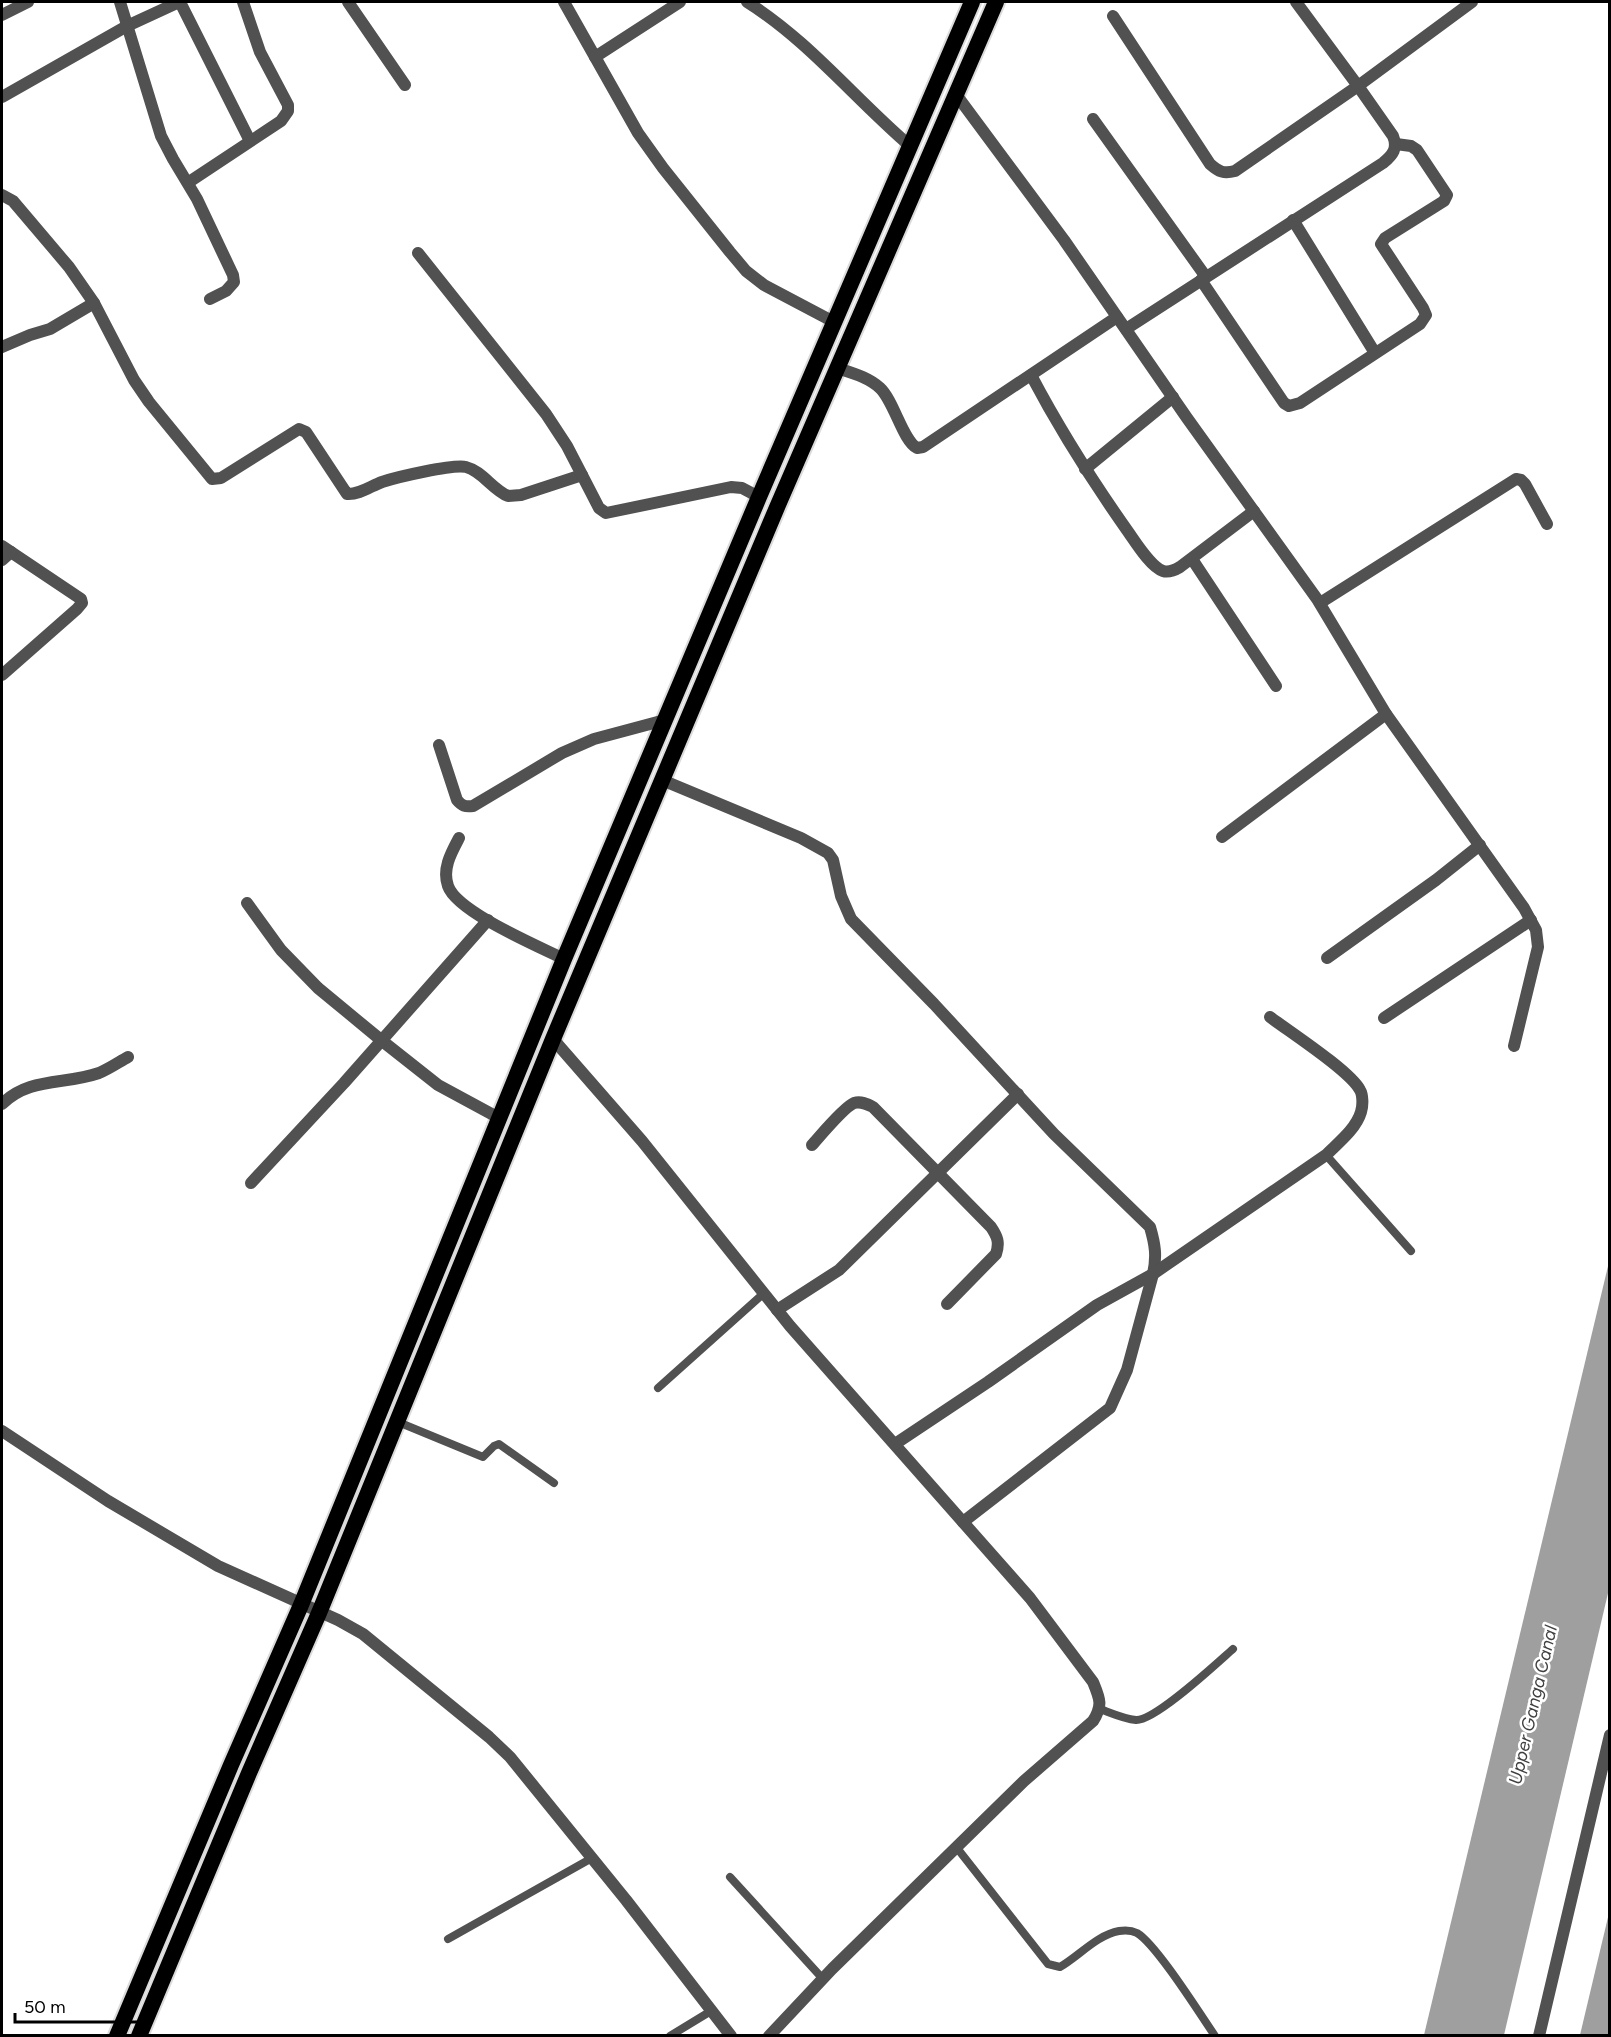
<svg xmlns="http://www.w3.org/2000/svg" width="1611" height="2037" viewBox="0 0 1611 2037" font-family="Figtree,sans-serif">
<rect width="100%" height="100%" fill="#fff"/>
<!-- water -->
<g fill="#9f9f9f">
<polygon points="1609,1262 1609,1589 1504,2035 1424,2035"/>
<polygon points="1609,1913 1609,2035 1580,2035"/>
</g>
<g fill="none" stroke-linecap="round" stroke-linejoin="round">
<!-- trunk casing -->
<g stroke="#dbdbdb" stroke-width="20">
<g id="trunk">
<polyline points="117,2036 231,1765 301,1605 564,959 759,497 972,2"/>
<polyline points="139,2036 249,1773 319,1613 553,1039 778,505 996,2"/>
</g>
</g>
<!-- service -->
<g stroke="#515151" stroke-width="8">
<polyline points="1326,1155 1411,1251"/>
<polyline points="658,1388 763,1294"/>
<polyline points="398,1422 483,1457 494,1446 499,1444 554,1483"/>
<path d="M1100 1709C1111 1713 1124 1719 1136 1720 1155 1721 1216 1664 1233 1649"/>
<path d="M957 1848 1048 1964 1060 1967C1079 1956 1097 1935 1119 1931 1125 1930 1131 1930 1137 1933 1156 1944 1200 2014 1215 2036"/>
<polyline points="730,1877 823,1979"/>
<polyline points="448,1939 592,1858"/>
<polyline points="670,2036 711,2011"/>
</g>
<!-- minor -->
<g stroke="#515151" stroke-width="12">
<polyline points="120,2 161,136 173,159 197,199 233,275 234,282 226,291 210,299"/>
<polyline points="180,2 250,141"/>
<polyline points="348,2 405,85"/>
<polyline points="564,2 638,133 663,168 730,252 746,271 764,285 834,322"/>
<path d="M747 2C808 40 855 99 910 146"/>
<polyline points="2,15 28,2"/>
<path d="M1113 16 1210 164C1219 172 1224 174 1235 171L1358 86 1472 2"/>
<polyline points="595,57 680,2"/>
<polyline points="955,93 1064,240 1187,418 1317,599 1386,714 1524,908 1536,930 1538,947 1514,1046"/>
<polyline points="2,97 127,26 179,2"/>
<polyline points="1093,119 1206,277"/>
<polyline points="189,182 281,121 288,111 288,105 260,52 243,2"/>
<path d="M2 195 13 201 69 267 94 303 134 380 149 402 212 479 221 478 299 429 306 432 347 494C359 495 371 486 382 482 397 477 453 464 466 467 482 471 493 490 508 496L521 495 582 475 599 508 606 513 731 487 742 488 759 497"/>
<polyline points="1293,220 1375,353"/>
<polyline points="418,253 546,414 567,446 582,475"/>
<polyline points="1201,280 1284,403 1289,406 1300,403 1420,324 1426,315 1423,308 1381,244 1385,238 1444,201 1447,195 1417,150 1411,146 1396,144"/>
<path d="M1126 329 1383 163C1393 155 1398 148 1393 136L1358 86 1296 2"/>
<polyline points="2,347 30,335 50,329 94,303"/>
<path d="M837 368C852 373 868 377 880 388 894 401 903 441 917 448L923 447 1117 317"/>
<path d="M1031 375C1060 430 1093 482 1129 533 1136 543 1151 567 1163 571 1169 573 1175 570 1180 567L1254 511"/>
<polyline points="1085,469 1173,397"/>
<polyline points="2,546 81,599 82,603 77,609 2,675"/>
<polyline points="1192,559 1276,686"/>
<polyline points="2,560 11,552"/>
<polyline points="1320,603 1516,479 1521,480 1525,484 1547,524"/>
<path d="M439 745 457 800C462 806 465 807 473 806L562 753 594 739 665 720"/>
<path d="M662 780 801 838 828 853 833 860 841 896 851 919 934 1004 1054 1134 1150 1227C1155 1244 1157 1256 1153 1274L1127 1370 1110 1408 963 1522"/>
<polyline points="1222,837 1386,714"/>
<path d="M459 838C451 853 442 869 448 886 457 912 538 946 564 959"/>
<polyline points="247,903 281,950 318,988 381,1040 438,1085 499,1118"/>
<polyline points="1327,958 1436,880 1480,845"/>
<polyline points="1384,1018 1531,920"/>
<path d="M553 1039 642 1141 790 1326 1030 1598 1093 1682C1100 1699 1103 1705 1093 1721L1024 1781 832 1969 769 2036"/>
<path d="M2 1104C29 1077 64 1085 99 1073 109 1069 119 1062 128 1057"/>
<path d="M812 1145C821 1135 844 1107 854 1103 861 1101 867 1104 873 1107L991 1227C997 1236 1000 1242 996 1254L947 1304"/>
<polyline points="251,1183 344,1083 488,920"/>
<polyline points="777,1310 839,1270 1018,1094"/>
<polyline points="2,1431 108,1501 218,1566 338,1620 363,1634 489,1737 510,1757 626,1900 731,2036"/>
<path d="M895 1444 988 1382 1097 1305 1153 1274 1326 1155C1338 1143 1356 1129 1361 1112 1363 1106 1363 1095 1360 1090 1350 1071 1290 1032 1270 1017"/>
</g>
<!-- tertiary -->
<polyline stroke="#515151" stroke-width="12" points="1539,2036 1610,1735"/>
<!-- trunk -->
<use href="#trunk" stroke="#000" stroke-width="16"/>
</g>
<g text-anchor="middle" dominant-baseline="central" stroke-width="5" stroke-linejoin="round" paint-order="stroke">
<!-- water labels -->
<g font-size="18" font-style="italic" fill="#404040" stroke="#fff">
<text transform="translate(1533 1705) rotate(-77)">Upper Ganga Canal</text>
</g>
</g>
<!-- border -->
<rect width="1611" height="2037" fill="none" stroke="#000000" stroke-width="6"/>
<!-- scale -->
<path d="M15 2013v9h134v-9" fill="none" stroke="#000000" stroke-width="3"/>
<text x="24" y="2013" font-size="18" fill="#000000" stroke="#ffffff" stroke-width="4.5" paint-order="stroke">50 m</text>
</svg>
